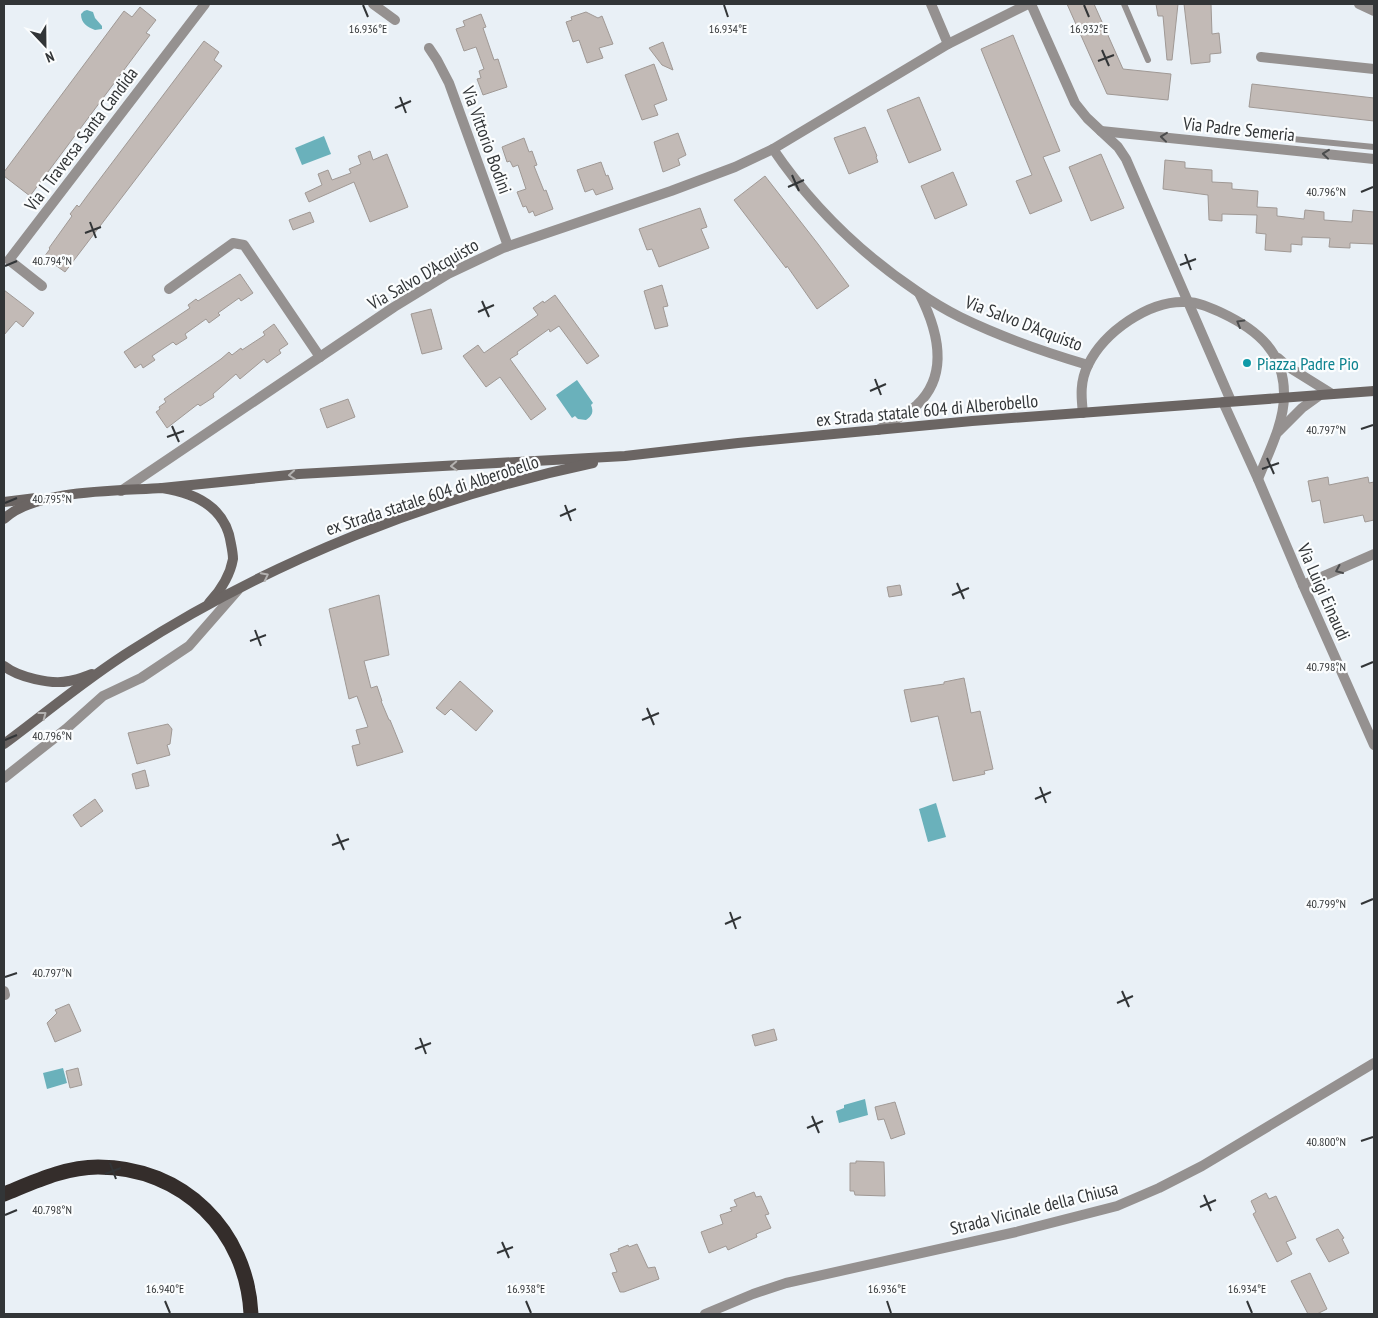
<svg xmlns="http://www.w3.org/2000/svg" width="1378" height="1318" viewBox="0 0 1378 1318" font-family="'PT Sans Narrow',sans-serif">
<rect width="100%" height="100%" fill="#e9f0f6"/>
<!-- water -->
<g fill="#6ab1bb">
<path d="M87 10 93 12 95 18 102 26V29L95 30C87 27 81 23 81 14L84 11Z"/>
<polygon points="324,136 331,154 302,165 295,148"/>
<path d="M577 380 593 403 591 405C594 412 592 416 586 420L578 419 575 416 572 418 556 395Z"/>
<polygon points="936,803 946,837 928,842 919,809"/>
<polygon points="63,1068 67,1083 47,1089 43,1073"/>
<polygon points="865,1099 868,1115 839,1123 836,1111 844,1108 844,1105"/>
</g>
<!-- building -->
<g fill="#c2bab6" stroke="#a09995">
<polygon points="1067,4 1094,4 1123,69 1171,74 1168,100 1107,94"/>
<polygon points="1156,4 1178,4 1172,60 1167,60 1163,16 1158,16"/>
<polygon points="1184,4 1211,4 1212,34 1219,33 1221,53 1210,54 1210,62 1191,64"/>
<polygon points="140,7 156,20 146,33 150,35 30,196 4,176 4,172 124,11 132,17"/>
<polygon points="586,12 598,18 602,16 613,44 599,48 603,58 587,63 579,40 573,42 566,22 572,20 571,17"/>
<polygon points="481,14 486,27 483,28 494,60 498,59 507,87 483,95 477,79 481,78 479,71 484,69 476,47 464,51 456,29 465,26 463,21"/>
<polygon points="1013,35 1060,151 1043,157 1062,201 1030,214 1016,181 1032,175 981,49"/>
<polygon points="204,41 219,52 214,60 222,66 65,272 44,257 50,249 49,248 72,216 70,214 77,205 79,207 87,196"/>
<polygon points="663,42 673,70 662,65 649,48"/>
<polygon points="654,64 667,100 654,105 658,115 642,120 625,75"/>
<polygon points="1252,84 1374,98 1374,121 1249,107"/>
<polygon points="919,97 941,150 909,163 887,110"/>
<polygon points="865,127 877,156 876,157 878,162 849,174 834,138"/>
<polygon points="678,133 686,155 678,159 680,165 663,172 654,142"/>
<polygon points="524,138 529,152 532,151 537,165 534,166 544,191 546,190 553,209 535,216 533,211 529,213 526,206 523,207 517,192 526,189 518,165 513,167 510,161 507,162 502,147"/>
<polygon points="370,151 373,160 387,154 408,207 370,222 354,182 309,202 305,193 322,185 318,174 328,170 332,180 351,173 349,169 361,164 358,156"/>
<polygon points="1101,154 1124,208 1091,221 1069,167"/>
<polygon points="1165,160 1185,162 1185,168 1212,170 1212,182 1232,183 1232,189 1258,191 1257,207 1277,208 1277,216 1304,219 1305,210 1324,212 1324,220 1352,222 1353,210 1374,212 1374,244 1350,243 1350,248 1329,247 1330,238 1302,237 1302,245 1291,244 1291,252 1265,250 1266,234 1256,233 1257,215 1222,214 1222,221 1209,220 1208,195 1163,189"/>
<polygon points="601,162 606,176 608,175 613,189 596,195 593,189 585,192 577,170"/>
<polygon points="953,172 967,205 935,219 921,186"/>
<polygon points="765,176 818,244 849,286 817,309 787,266 786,268 734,200"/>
<polygon points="700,208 707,227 701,229 709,248 659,267 652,249 647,250 639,229"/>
<polygon points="310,212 314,222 293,230 289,220"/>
<polygon points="240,274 253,293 241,301 239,298 218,313 220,315 209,323 206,319 185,334 187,338 176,345 173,342 152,356 155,360 143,368 141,364 135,368 124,352 190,308 188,305 196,299 198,301"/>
<polygon points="662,285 668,306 663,307 668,326 655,329 644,291"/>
<polygon points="4,290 34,313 23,327 16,321 4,335"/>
<polygon points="555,295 599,356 587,364 559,326 550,332 549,329 517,352 518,354 510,359 546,409 531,420 500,377 486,387 463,356 478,345 484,353 538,315 533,308 543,301 544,303"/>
<polygon points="431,309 442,349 422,354 411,314"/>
<polygon points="274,324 288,344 279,350 281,353 267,363 264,359 240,379 236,374 213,394 214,397 200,406 198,404 167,428 156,412 160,409 159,407 166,402 164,399 221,359 229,352 232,355 241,348 242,350 265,335 263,332"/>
<polygon points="348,399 355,417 327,428 320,409"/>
<polygon points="1328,477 1329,485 1368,477 1369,483 1374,482 1374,520 1365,522 1363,515 1324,523 1320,500 1312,502 1308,481"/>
<polygon points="900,585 902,595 889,597 887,587"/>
<polygon points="379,595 389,655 364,661 371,688 377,686 382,701 381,701 389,720 390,720 403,752 357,766 352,746 360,744 356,730 368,727 357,696 349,699 329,609"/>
<polygon points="964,678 971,713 980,711 993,769 984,771 985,774 953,781 938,716 911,722 904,690 944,684 944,682"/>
<polygon points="460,681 493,711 476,731 451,709 445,715 436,708"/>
<polygon points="168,724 172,729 170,744 167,745 170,755 137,764 128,733"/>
<polygon points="145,770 149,786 136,789 132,774"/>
<polygon points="95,799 103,811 81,827 73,815"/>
<polygon points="69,1004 81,1031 55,1042 47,1023 57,1013 55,1010"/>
<polygon points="774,1029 777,1040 755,1046 752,1035"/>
<polygon points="78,1068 82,1085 70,1088 66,1071"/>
<polygon points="895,1102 905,1134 891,1139 884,1119 878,1120 875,1107"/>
<polygon points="856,1161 884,1162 885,1196 855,1195 854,1191 850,1191 850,1163 856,1163"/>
<polygon points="754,1192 756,1197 761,1196 769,1214 765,1215 771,1228 756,1234 757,1237 728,1250 726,1246 709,1253 701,1232 723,1224 720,1215 732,1211 730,1208 737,1206 734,1200"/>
<polygon points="1266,1193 1269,1199 1276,1196 1296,1238 1286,1242 1292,1254 1277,1262 1253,1214 1256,1212 1251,1201"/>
<polygon points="1338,1229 1344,1238 1342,1239 1349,1253 1329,1262 1316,1239"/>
<polygon points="637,1244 648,1268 655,1267 659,1279 624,1292 620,1292 612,1273 617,1272 610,1254 619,1251 618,1249 628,1245 629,1247"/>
<polygon points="1310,1273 1327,1309 1317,1314 1308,1314 1291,1281"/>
</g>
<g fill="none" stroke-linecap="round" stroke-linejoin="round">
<!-- lane -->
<g stroke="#959190" stroke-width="6">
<polyline points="1124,4 1148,60"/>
<polyline points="1253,135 1374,147"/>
</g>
<!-- street -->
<g stroke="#959190" stroke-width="10">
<polyline points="373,4 395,20"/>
<polyline points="931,4 948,44"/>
<polyline points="1031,4 1075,103 1087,118 1118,147 1126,159 1231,401"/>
<polyline points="1359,4 1374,11"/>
<polyline points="429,48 437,60 449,83 508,246"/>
<polyline points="1261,57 1374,69"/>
<polyline points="1101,131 1374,159"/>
<path d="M773 149C813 208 860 253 918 292 931 301 946 310 960 317 1001 337 1044 352 1088 365"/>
<polyline points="42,286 9,260 205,4"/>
<polyline points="169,289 233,243 244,245 320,357"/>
<polyline points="1278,358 1287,366 1332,394"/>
<path d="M1083 413C1081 396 1080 381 1088 365 1104 332 1149 300 1186 302 1199 302 1211 308 1222 313 1258 330 1285 353 1284 396 1284 423 1268 454 1258 479L1223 402"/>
<path d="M878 430C891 422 905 415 917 405 951 373 937 328 919 293"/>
<polyline points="1278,432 1302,408 1320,395"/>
<polyline points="1258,479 1303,585 1374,745"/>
<polyline points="121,491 394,307 448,274 503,248 671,191 735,167 773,149 948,44 1028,4"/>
<polyline points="1303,585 1374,554"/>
<polyline points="4,778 66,729 103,696 141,678 189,646 238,590"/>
<polyline points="4,991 5,995"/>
<polyline points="705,1314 753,1294 786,1283 1016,1232 1117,1206 1159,1188 1202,1166 1374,1063"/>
</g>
<!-- secondary -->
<g stroke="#6b6563" stroke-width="10">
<polyline points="162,488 299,474 625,456 738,443 972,421 1374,391"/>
<polyline points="4,502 36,498"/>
<path d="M4 519C35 489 120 491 162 488 196 493 226 508 231 544 232 549 233 555 233 559 230 576 220 591 209 603"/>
<path d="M4 666C18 677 51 685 69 681 77 680 84 677 92 674"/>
<path d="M4 744C46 713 87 678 132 650 270 561 432 497 593 463"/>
</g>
<!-- highway -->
<path stroke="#342d2b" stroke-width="15" d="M4 1194C34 1182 65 1167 98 1167 183 1167 247 1231 251 1314"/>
</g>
<!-- one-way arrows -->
<defs><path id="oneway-chevron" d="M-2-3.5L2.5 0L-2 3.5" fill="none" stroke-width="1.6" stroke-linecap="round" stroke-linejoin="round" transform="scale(1.25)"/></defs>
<g stroke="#4b4c4d">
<use href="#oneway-chevron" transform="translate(1164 137) rotate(-174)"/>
<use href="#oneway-chevron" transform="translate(1326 154) rotate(-174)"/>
<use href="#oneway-chevron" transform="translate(1240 323) rotate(-150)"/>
<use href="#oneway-chevron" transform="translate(1339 570) rotate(156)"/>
</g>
<g stroke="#b3b1b0">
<use href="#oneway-chevron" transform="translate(454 466) rotate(177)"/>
<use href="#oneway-chevron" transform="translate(292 475) rotate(175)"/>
<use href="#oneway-chevron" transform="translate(265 576) rotate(-27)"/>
<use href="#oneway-chevron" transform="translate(43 715) rotate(-37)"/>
</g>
<!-- ticks -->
<path fill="none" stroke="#323537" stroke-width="2" d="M363 5 368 17M724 5 728 17M1084 5 1089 17M1102 50 1109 66M1098 61 1114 55M400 97 406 113M395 108 411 101M792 175 799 191M788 187 804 180M1361 192 1373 187M90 222 96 238M85 233 101 227M1185 254 1191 270M1180 265 1196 259M5 266 17 261M482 301 489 317M478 312 494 305M875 379 881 395M870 391 886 384M172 426 179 442M1361 429 1373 425M167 437 184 431M1267 458 1274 474M1262 469 1279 463M5 503 17 498M565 505 571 521M560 516 576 509M957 583 964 599M952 595 969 588M255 630 261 646M250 641 266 635M1361 667 1373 662M647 708 654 725M642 720 659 713M5 740 17 735M1040 787 1046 803M1035 799 1051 792M337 834 344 850M332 845 349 839M1361 904 1373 899M730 912 736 929M725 924 741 917M5 977 17 973M1122 991 1129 1007M1117 1003 1133 996M420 1038 426 1054M415 1049 431 1043M812 1116 819 1133M807 1128 823 1121M1361 1141 1373 1137M110 1163 116 1179M105 1174 121 1168M1204 1195 1211 1211M1200 1207 1216 1200M5 1215 17 1210M502 1242 509 1258M497 1253 513 1247M165 1301 170 1313M526 1301 531 1313M887 1301 891 1313M1247 1301 1252 1313"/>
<!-- markers -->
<circle fill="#0f9aa8" stroke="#fbfdfe" stroke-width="2" cx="1247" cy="363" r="5"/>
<g text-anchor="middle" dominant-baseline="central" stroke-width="4.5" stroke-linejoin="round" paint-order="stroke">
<!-- street labels -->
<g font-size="18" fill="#323537" stroke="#fbfdfe">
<text transform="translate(1239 129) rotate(6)">Via Padre Semeria</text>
<text transform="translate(81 139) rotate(-53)">Via I Traversa Santa Candida</text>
<text transform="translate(487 140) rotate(70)">Via Vittorio Bodini</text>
<text transform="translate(423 274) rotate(-30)">Via Salvo D'Acquisto</text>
<text transform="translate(1024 323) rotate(21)">Via Salvo D'Acquisto</text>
<text transform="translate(927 410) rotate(-5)">ex Strada statale 604 di Alberobello</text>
<text transform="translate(432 495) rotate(-18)">ex Strada statale 604 di Alberobello</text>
<text transform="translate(1324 592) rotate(66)">Via Luigi Einaudi</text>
<text transform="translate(1034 1208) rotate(-14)">Strada Vicinale della Chiusa</text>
</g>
<!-- culture labels -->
<g font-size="18" fill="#0d838f" stroke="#fbfdfe" text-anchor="start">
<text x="1257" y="363">Piazza Padre Pio</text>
</g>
</g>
<g font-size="12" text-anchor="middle" fill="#323537" stroke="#fbfdfe" stroke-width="4.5" stroke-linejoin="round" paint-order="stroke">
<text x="368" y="33">16.936°E</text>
<text x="728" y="33">16.934°E</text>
<text x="1089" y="33">16.932°E</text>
<text x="1326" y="196">40.796°N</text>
<text x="52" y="265">40.794°N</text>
<text x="1326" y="434">40.797°N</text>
<text x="52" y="503">40.795°N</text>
<text x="1326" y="671">40.798°N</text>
<text x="52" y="740">40.796°N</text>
<text x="1326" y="908">40.799°N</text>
<text x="52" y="977">40.797°N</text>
<text x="1326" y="1146">40.800°N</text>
<text x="52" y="1214">40.798°N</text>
<text x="165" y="1293">16.940°E</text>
<text x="526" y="1293">16.938°E</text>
<text x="887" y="1293">16.936°E</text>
<text x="1247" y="1293">16.934°E</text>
</g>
<!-- border -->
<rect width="1378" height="1318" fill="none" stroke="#323537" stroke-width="10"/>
<!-- north arrow -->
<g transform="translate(45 45) rotate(158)" stroke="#fbfdfe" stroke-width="4" paint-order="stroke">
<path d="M0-4L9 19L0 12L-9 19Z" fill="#323537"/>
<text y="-8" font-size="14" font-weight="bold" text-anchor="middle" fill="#323537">N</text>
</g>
</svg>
